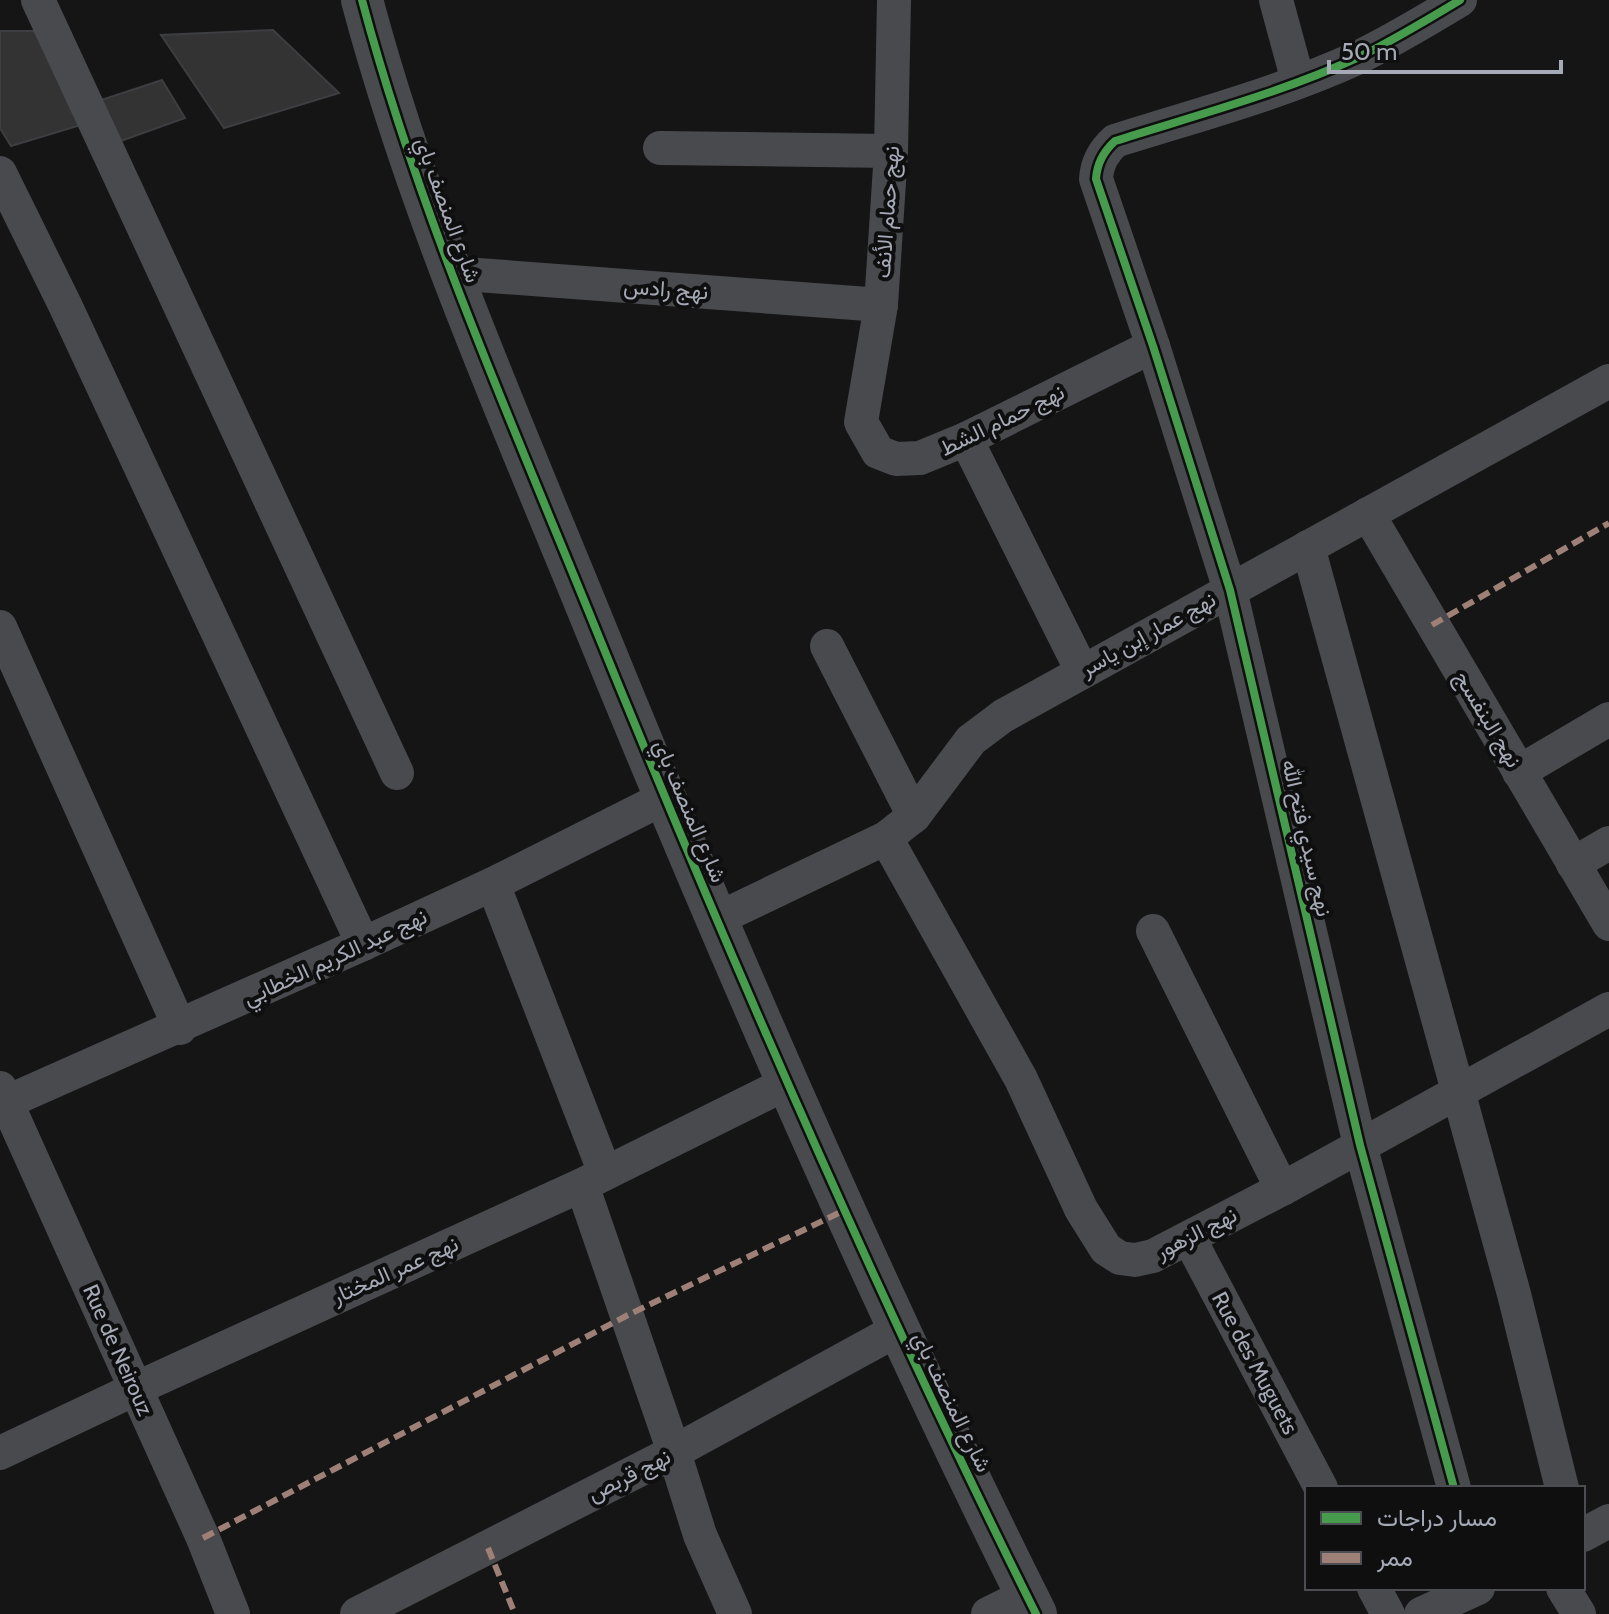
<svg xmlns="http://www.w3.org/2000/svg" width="1609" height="1614" viewBox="0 0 1609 1614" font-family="Cabin,Vazirmatn,sans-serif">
<rect width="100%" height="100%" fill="#151515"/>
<!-- building -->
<g fill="#333334" stroke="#3d3e41" stroke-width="2">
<polygon points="273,30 339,93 224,128 161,35"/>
<polygon points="0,31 34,31 81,125 11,146 0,128"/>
<polygon points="162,80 185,118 118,142 98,101"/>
</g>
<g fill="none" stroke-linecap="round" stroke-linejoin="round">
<!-- minor -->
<g stroke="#494a4e" stroke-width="34">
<polyline points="38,0 397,773"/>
<polyline points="894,0 891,151 881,305 861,422 878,452 896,459 920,458 966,439 1153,346"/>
<polyline points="1276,0 1298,81"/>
<polyline points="660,148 891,151"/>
<polyline points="0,173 66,307 363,944"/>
<polyline points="451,273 881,305"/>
<polyline points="966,439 1082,671"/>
<polyline points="1368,514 1609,924"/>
<polyline points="1308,547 1514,1294 1562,1488"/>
<polyline points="0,627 180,1028"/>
<polyline points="827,646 914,816"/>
<polyline points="1519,772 1609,719"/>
<polyline points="886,838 1021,1079 1081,1209 1106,1249 1120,1258 1135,1260 1153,1256 1282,1189 1609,1009"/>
<polyline points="1573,864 1609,843"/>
<polyline points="493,884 605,1173"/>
<polyline points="715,920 886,838 914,816 971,740 1003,716 1609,381"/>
<polyline points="1153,931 1282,1189"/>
<polyline points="0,1088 203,1538 233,1614"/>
<polyline points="0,1105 363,944 493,884 664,798"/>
<polyline points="582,1185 674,1452 700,1535 735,1614"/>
<polyline points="1189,1238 1321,1488"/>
<polyline points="0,1453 135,1389 582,1185 787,1083"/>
<path d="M1454 1488 1360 1145 1230 590 1153 346 1096 179C1097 162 1104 151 1115 141 1197 115 1281 93 1359 57 1394 40 1427 20 1460 0"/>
<polyline points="1583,1535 1609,1521"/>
<polyline points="1374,1588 1388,1614"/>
<polyline points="1563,1588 1579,1614"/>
<polyline points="357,1614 674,1452 897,1330"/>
<polyline points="988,1614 1026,1595"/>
<polyline points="1421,1614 1478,1588"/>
</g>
<!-- tertiary -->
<path stroke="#494a4e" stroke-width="42" d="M362 0C418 210 506 409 588 610 726 950 872 1286 1036 1614"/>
<!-- quiet -->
<g stroke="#9e8076" stroke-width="6" stroke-dasharray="12 6" stroke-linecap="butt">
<polyline points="1432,625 1609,523"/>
<polyline points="203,1538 628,1315 845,1210"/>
<polyline points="488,1548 515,1614"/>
</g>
<!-- cycleway casing -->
<g stroke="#0f0f10" stroke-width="13">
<g id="cycleway">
<path d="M362 0C418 210 506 409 588 610 726 950 872 1286 1036 1614"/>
<path d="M1454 1488 1360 1145 1230 590 1153 346 1096 179C1097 162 1104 151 1115 141 1197 115 1281 93 1359 57 1394 40 1427 20 1460 0"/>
</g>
</g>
<!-- cycleway -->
<use href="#cycleway" stroke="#469c4c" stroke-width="8"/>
</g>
<g text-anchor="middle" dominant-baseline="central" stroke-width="8" stroke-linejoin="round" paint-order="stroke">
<!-- street labels -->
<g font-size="22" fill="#a5aab6" stroke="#0f0f10">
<text transform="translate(448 210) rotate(70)">شارع المنصف باي</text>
<text transform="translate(887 212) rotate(-86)">نهج حمام الأنف</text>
<text transform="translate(666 289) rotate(4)">نهج رادس</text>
<text transform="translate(1002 420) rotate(-26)">نهج حمام الشط</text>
<text transform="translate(1148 634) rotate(-29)">نهج عمار إبن ياسر</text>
<text transform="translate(1488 719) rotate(59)">نهج البنفسج</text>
<text transform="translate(690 811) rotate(67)">شارع المنصف باي</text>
<text transform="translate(1307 838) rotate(77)">نهج سيدي فتح الله</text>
<text transform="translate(335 957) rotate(-25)">نهج عبد الكريم الخطابي</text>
<text transform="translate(1196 1233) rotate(-27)">نهج الزهور</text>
<text transform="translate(395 1270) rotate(-24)">نهج عمر المختار</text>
<text transform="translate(118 1350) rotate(66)">Rue de Neirouz</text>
<text transform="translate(1255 1363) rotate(62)">Rue des Muguets</text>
<text transform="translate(952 1402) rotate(64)">شارع المنصف باي</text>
<text transform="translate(629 1475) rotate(-27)">نهج قربص</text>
</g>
</g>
<!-- legend -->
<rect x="1305" y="1486" width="280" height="104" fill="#0f0f10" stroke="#4b4d52" stroke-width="2"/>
<rect x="1321" y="1512" width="40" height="12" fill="#469c4c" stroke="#4b4d52" stroke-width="2"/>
<text x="1377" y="1526" font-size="24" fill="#a5aab6">مسار دراجات</text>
<rect x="1321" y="1552" width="40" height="12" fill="#9e8076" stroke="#4b4d52" stroke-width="2"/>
<text x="1377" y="1566" font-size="24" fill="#a5aab6">ممر</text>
<!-- scale -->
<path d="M1329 60v12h232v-12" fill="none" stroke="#a5aab6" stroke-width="4"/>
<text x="1341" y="60" font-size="24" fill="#a5aab6" stroke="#0f0f10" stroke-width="6" paint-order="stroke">50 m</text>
</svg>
